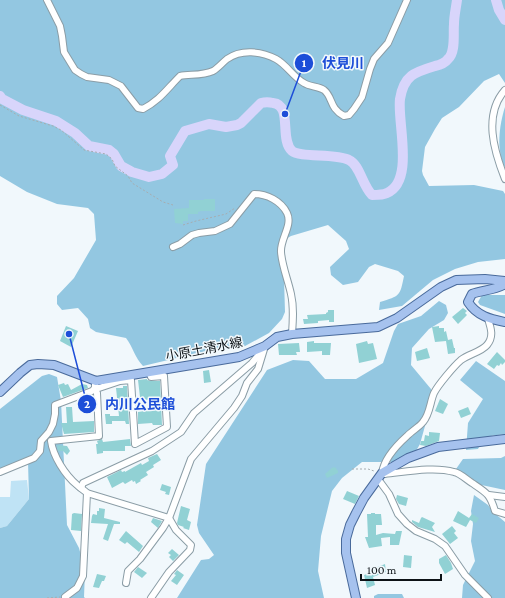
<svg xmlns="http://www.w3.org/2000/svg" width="505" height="598" viewBox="0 0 505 598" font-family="'Crimson Pro','Noto Sans JP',serif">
<rect width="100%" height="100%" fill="#f1f8fc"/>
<!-- green -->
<polygon fill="#bfe3f5" points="27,480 29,499 7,526 0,528 0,497 10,497 11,481"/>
<!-- forest -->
<g fill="#93c7e1">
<path d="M0 0H505V83L499 74 484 81 459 107 442 118 435 129 425 147 422 171 423 175 429 186 474 185 503 191 505 194V259L478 262 455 269 433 280 402 306 379 310 380 302C400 296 400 296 404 276L398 271 375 264 369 267 358 282 343 285 331 275 330 267 349 249 346 241 328 225 291 236 284 240 280 256 284 279 285 312 282 319 269 333 245 346 206 351 143 366C135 358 133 347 126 338L96 332 90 328 88 319 78 308 62 310 57 304V296L74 278 96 240 94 214 88 208 57 204 27 192 0 176Z"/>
<path d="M505 107V168C496 150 499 126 505 107Z"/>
<polygon points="482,295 505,295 505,314 480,305 478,302"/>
<polygon points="439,301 446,305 448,313 444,320 429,329 412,348 411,365 431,389 433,397 420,444 416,451 394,462 362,462 342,478 332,491 321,536 318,571 324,598 177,598 201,560 209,559 214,555 199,533 197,525 206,464 267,370 293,360 309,361 325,379 356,379 383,363 394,331 398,324 421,316"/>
<path d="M476 361 505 381V435C492 434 484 436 478 449L466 450 468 423 483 399 460 380Z"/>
<polygon points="49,374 57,377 61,401 67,525 79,548 85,571 84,597 85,598 0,598 0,528 7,526 29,499 28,461 0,473 0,409 42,376"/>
<polygon points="505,456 505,490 472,483 458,475 456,469 463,459 501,458"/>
<polygon points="474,495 488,505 493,512 505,522 505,598 462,598 463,585 475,561 471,541 473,524 471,511"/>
<polygon points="378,594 402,594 404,598 374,598 374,596"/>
</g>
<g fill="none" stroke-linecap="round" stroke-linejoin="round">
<!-- river -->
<g stroke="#d8d5fb" stroke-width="10">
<polyline points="496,0 499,10 505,20"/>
<path d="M0 96 2 99 23 110 56 121 75 133 89 146 109 150 114 154 121 166 132 172 149 177 162 174 173 165 170 156 185 131 209 124 226 127 237 125 241 123 261 103C265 102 269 102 273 103 293 105 279 140 292 151 300 158 335 153 349 160 360 165 362 185 372 195 377 195 383 195 387 193 415 181 397 122 400 99 404 75 415 72 435 66 440 65 445 63 448 59 456 52 453 34 454 24 454 16 456 8 457 0"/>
</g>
</g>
<!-- building -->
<g fill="#91d1d4">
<polygon points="204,199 215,199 215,211 201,211 198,212 198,214 188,214 188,221 183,221 183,224 175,223 174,209 189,208 189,200 204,200"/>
<polygon points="463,308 467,311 465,313 467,315 458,324 452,317"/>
<polygon points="328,310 334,310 334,322 329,322 329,320 318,321 318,323 304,324 303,319 308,319 307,315 326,314 326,313 328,312"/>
<polygon points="66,326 78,331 71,347 60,341"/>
<polygon points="439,326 439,328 444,328 444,332 446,331 448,340 452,339 454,348 455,348 455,353 448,354 446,341 435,342 432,327"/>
<polygon points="314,341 314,343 331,343 330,355 322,355 322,351 307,352 307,342"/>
<polygon points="367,341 368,344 373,343 377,359 359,363 356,344"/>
<polygon points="299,343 300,352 296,352 297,355 279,355 278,344"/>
<polygon points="427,348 430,358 417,361 415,352"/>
<polygon points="497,352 505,360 505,362 502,365 501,363 499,366 497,365 494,369 487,364"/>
<polygon points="209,370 211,382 204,383 203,371"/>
<polygon points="147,379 147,380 151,381 160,381 162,425 153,425 152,423 138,424 138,412 145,411 145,409 158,408 158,399 143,400 143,397 140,397 138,380"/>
<polygon points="64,383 65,385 68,384 71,390 82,384 87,385 88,388 63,397 58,385"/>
<polygon points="123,386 127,386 129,424 126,424 125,421 112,421 112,424 106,424 105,414 110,414 110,416 119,416 116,388 123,388"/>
<polygon points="440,399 448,404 443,414 435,411"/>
<polygon points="66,407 72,407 73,422 94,421 94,432 64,434 61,423 67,423"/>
<polygon points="468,407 471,414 461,418 458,411"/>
<polygon points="429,432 440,433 439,441 426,446 420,445 421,441 424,441 425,435 429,436"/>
<polygon points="102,439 103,442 130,439 131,446 125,446 125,451 103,451 103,453 97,454 96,444 98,444 97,441"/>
<polygon points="57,445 67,446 70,451 67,455 63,451 58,451"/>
<polygon points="157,454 161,460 153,465 154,467 146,472 148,475 140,480 141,481 136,484 135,481 133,482 132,480 125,484 123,482 112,488 107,477 121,470 122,472 125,471 125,472 141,463 142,465 149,461 148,458"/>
<polygon points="333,467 334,468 335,467 338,471 338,473 327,478 325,474"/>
<polygon points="162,484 171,487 169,495 165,494 166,492 160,490"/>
<polygon points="347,491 359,496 355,504 343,499"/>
<polygon points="397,495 408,498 406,506 399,504 396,499"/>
<polygon points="181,506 190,509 187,520 191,522 189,530 183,528 184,527 178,525 177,523"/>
<polygon points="99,508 105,509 104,518 120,522 120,524 114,524 108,541 103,539 108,524 91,523 92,516 93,514 97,515 97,511 99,511"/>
<polygon points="458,511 469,518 472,514 479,518 476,523 470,520 466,527 453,521"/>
<polygon points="74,513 82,514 81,531 71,530 72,514"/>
<polygon points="371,513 375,513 375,514 381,514 382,525 376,525 376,535 383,533 395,534 396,531 402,531 399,545 390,545 390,537 381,538 382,546 369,548 365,537 368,537 367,514 371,514"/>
<polygon points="422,517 435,523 432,527 435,532 418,527 412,522 412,520 419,523 421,518"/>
<polygon points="153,518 162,521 158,528 151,522"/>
<polygon points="452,526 456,531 454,533 458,538 450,544 442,534"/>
<polygon points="126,531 143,546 139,552 127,542 125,544 119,540"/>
<polygon points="172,549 179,555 173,561 169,557 171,555 168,553"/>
<polygon points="404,555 412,556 411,568 403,567"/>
<polygon points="446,555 451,563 453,569 445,574 439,563 439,559"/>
<polygon points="385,564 386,572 373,577 375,585 367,588 364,575 367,574 367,572 376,569 375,568"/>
<polygon points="138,567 147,573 142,578 134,572"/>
<polygon points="177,570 184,575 177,585 171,581 176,575 174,574"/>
<polygon points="97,574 106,576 104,581 102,581 99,588 93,587"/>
</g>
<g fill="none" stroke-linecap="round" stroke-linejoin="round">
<!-- minor casing -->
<g stroke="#8b9da6" stroke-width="8">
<g id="minor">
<path d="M47 0 60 26 62 36 64 52 75 70 81 74 87 77 109 80 121 86 138 108 143 109C160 100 166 90 180 76 190 74 202 76 213 71 218 68 222 63 227 59 241 49 261 51 276 59 287 65 293 77 304 83 310 87 318 86 324 90 333 97 329 108 344 116L349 115 354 109 362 97 370 69 374 59 388 43 407 0"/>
<path d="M505 90C483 115 494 151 505 179"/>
<path d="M173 247 180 244 192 235 199 233 215 231 230 224 254 194C267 194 281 201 287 213 293 225 280 239 281 252 282 266 288 280 291 294 294 307 293 320 292 334"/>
<path d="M488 319C491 328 494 337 487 345 481 352 469 354 461 360 454 366 438 385 434 393 430 402 430 414 423 422 419 427 412 431 407 436 397 445 384 459 382 473L385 474C405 472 434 466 454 472 460 473 467 480 472 483 487 493 490 494 495 511L505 514"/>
<polyline points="95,385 95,388 99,388 120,381 131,380 135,444 167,427 164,376 151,377 149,372"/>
<path d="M0 472 34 458 40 451 41 441 49 432 53 424 55 414V405L92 391 95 388 97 393 99 436 51 441C53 456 65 475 77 485 80 488 84 490 87 493L83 576 77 588 65 597"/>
<polyline points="378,479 389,494 398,514 407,524 416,531 435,539 445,546 465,575 488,598"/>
<polyline points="81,488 83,483 152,451 181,432 194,413 252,363 262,351"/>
<polyline points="87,493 169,518 176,530 191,545 190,550 169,572 151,598"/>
<polyline points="489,495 505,497"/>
<polyline points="126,583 128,571 140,559 163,528 169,518 191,459 234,408 242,396 247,383 258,369 265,346"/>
</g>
</g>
<!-- major casing -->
<g stroke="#496a9b" stroke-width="10">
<g id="major">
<path d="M505 284C497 290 482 290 472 294L468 302C477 316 490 319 505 322"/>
<polyline points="0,392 20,373 30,365 38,364 54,365 96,381 239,357 265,346 277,337 292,334 378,327 397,318 441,287 456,280 485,279 505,281"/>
<polyline points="356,598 346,553 346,539 350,525 356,513 364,498 382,473 408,458 438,447 505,439"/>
</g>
</g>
<!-- path -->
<g stroke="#a6adb1" stroke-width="1" stroke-dasharray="2 2" stroke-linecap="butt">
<polyline points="0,105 19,116 53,126 61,130 84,150 106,154 112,159 115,166 128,176 132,183 163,202 173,205"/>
<polyline points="183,225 196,221 226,214 235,208"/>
<polyline points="352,469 368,469 374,471"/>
<polyline points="47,598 60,597"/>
</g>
<!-- minor -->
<use href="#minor" stroke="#fff" stroke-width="6"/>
<!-- major -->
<use href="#major" stroke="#a6c2ee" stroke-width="8"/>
</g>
<g text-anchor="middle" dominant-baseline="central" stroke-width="3" stroke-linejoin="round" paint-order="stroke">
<!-- street labels -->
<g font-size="13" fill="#0c1216" stroke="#f1f8fc">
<text transform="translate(204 349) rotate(-11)">小原土清水線</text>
</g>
</g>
<!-- callouts -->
<path fill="none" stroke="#1d4ed8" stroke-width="1.5" d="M285 114L304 63M69 334L87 404"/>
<g fill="#1d4ed8" stroke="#f1f8fc" stroke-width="1.5">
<circle cx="285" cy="114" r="4"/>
<circle cx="69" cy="334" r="4"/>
<circle cx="304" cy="63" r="10"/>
<circle cx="87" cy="404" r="10"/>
</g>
<g font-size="12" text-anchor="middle" font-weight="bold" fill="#fff">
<text x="304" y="67">1</text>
<text x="87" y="408">2</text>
</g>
<g font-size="14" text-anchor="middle" font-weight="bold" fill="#1d4ed8" stroke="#f1f8fc" stroke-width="3" stroke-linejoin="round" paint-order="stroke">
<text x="343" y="68">伏見川</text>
<text x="140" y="409">内川公民館</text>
</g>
<!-- scale -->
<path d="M361 574v6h80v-6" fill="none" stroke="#0c1216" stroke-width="2"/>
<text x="367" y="574" font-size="12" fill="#0c1216" stroke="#f1f8fc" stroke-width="3" paint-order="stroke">100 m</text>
</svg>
